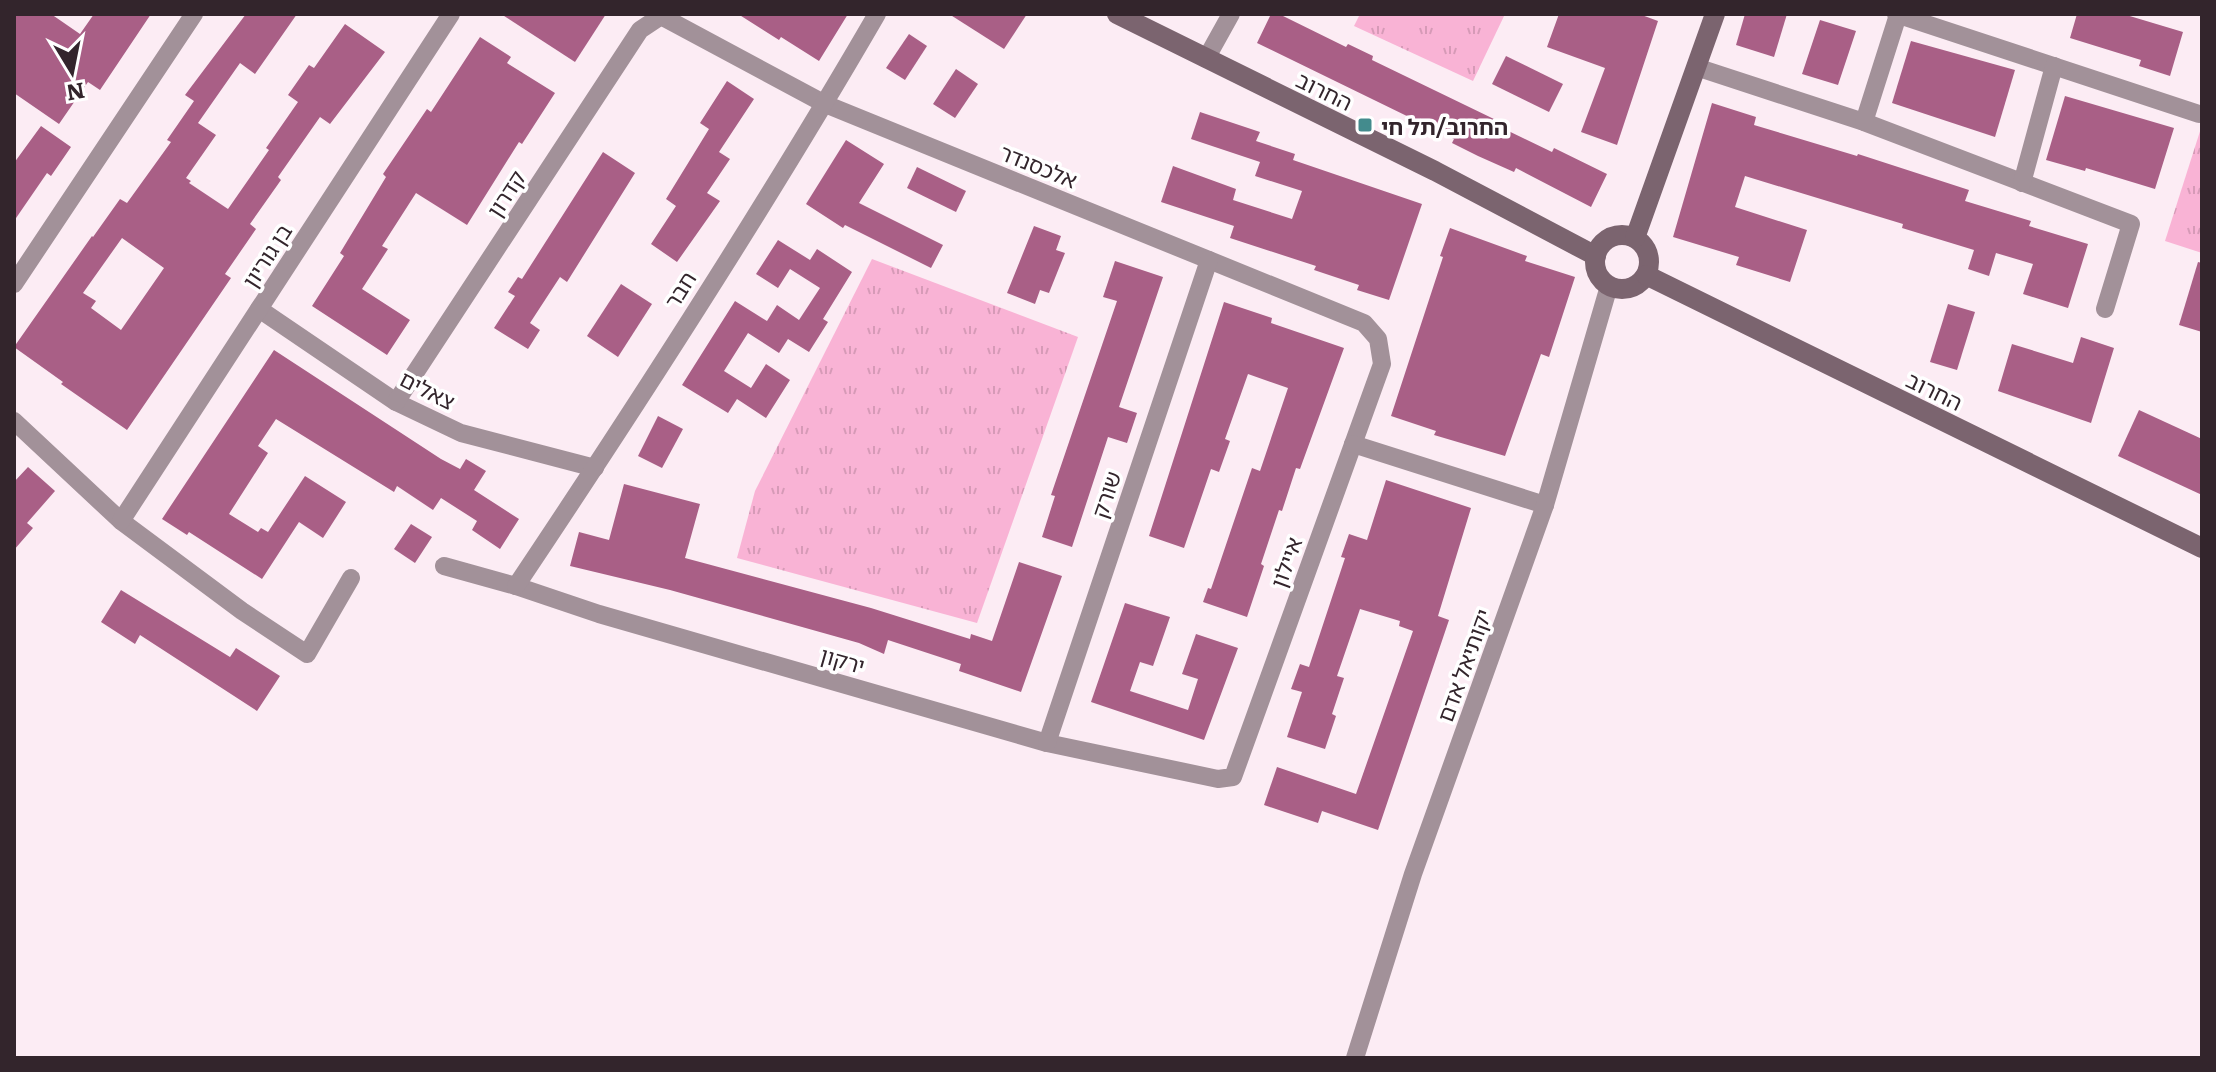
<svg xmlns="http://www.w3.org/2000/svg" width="2216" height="1072" viewBox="0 0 2216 1072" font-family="Literata,'Noto Sans Hebrew',serif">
<defs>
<pattern id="grass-tufts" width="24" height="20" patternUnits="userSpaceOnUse" patternTransform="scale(2)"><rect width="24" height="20" fill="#f9b3d5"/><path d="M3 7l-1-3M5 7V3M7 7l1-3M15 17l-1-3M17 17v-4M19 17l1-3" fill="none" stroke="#d69ab7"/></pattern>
</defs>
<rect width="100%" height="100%" fill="#fcecf4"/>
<!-- grass -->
<g fill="url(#grass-tufts)">
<polygon points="1360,14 1505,14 1473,81 1354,26"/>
<polygon points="2202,125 2202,253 2165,241"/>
<polygon points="872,259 1078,337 977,623 737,558 755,491"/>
</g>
<!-- building -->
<g fill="#a95f86" fill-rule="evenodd">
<polygon points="14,14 51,14 80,34 94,14 151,14 100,90 88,82 59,124 14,93"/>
<path d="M246 14H297L255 74 240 63 198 123 216 135 186 178 191 181 189 183 228 209 269 150 266 148 298 102 288 95 309 65 314 68 345 24 385 52 330 124 320 117 278 177 281 180 250 224 256 229 225 274 231 278 127 430 61 384 63 382 14 347 92 236 93 237 120 199 127 203 171 142 167 140 194 101 185 95ZM122 238 164 268 121 330 91 308 96 301 83 293Z"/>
<polygon points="501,14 606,14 575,62"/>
<polygon points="738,14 848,14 819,61 781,37 779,40"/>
<polygon points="949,14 1027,14 1004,49"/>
<polygon points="1271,14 1279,14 1346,47 1348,44 1373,56 1372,60 1496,120 1494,124 1552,152 1554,148 1607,174 1591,207 1516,168 1514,172 1478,156 1452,143 1454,139 1257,43"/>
<polygon points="1559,14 1639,14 1658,21 1617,145 1581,132 1605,68 1547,47"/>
<polygon points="1745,14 1787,14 1774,57 1736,45"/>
<polygon points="2077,14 2123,14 2183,32 2170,76 2139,66 2141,60 2070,38"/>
<polygon points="1820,20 1856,31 1838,85 1802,74"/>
<polygon points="909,34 927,46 905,80 886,68"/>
<polygon points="480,37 511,57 507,63 555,93 522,144 519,142 467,225 416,193 382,246 388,249 362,289 410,320 387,355 312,306 344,256 340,253 386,177 383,174 427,109 431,112"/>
<polygon points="1911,41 2015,70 1995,137 1892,103"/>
<polygon points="1506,56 1563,84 1549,112 1492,84"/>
<polygon points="956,69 978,84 955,118 933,104"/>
<polygon points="727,81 754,99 719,152 730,159 707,193 720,201 677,262 651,244 676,206 666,199 709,129 700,123"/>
<polygon points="2065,96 2174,128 2155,189 2086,168 2085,171 2046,160"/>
<polygon points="1712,103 1756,117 1754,125 1857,156 1858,154 1969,190 1965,201 2031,221 2029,226 2088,244 2068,308 2023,294 2033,264 1996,253 1989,276 1968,269 1974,250 1902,228 1903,224 1745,176 1735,207 1807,230 1790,282 1736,265 1739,257 1673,237"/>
<polygon points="1200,112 1260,132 1256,141 1295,154 1293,160 1422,204 1389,300 1357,290 1359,285 1314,270 1316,266 1230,238 1234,226 1161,202 1173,166 1236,189 1233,200 1292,219 1302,191 1255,176 1260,162 1191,139"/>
<polygon points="41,126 71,147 51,176 47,173 14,221 14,163"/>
<polygon points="846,140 884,164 859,203 943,245 931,268 845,225 843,228 806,204"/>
<polygon points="603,152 635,173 567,282 560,277 530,323 540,330 528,349 494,328 515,296 508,292 518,277 522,279"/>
<polygon points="917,167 966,191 956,212 907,188"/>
<polygon points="1034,226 1061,236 1056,250 1065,253 1049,293 1040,290 1035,304 1007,293"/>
<polygon points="1450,228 1527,256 1525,261 1575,277 1549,357 1541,354 1505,456 1434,435 1436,431 1391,416 1443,257 1440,256"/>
<polygon points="778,240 810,260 817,249 852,272 823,319 828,322 809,352 788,339 779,353 748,333 724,371 751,388 766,364 790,380 766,418 737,399 728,413 682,385 735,301 767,321 777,305 799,320 820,288 790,269 778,288 756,274"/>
<polygon points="1115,261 1163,277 1119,407 1137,413 1127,443 1108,437 1072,547 1042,537 1055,496 1051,495 1117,301 1103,297"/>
<polygon points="2198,262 2202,263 2202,332 2179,325"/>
<polygon points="621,284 652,304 618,357 587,336"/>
<polygon points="1224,302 1272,318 1271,323 1344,348 1300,469 1296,468 1282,511 1279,510 1261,564 1264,566 1247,617 1203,602 1208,588 1211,589 1252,468 1260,471 1288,388 1248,374 1225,439 1230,441 1219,472 1211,469 1184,548 1149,536"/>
<polygon points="1948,304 1975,312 1957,370 1930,362"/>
<polygon points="2081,337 2114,348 2091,423 1998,391 2012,344 2073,363"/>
<polygon points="274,350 441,459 460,469 466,459 486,471 474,490 519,519 500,549 472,530 477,521 441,498 433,510 397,486 394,492 276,419 258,446 268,453 229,514 258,532 261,528 268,532 305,476 346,502 323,538 299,522 262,579 189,532 187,535 162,519"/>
<polygon points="2139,410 2202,439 2202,495 2118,456"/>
<polygon points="658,416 683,429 662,468 638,456"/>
<polygon points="28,467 55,491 27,523 33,528 14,550 14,482"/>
<polygon points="1386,480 1471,508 1438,616 1449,620 1378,830 1322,811 1318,823 1264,805 1277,767 1356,794 1413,631 1399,626 1400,621 1360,609 1337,676 1344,678 1332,714 1336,716 1325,749 1287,737 1302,692 1291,689 1300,664 1309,667 1345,558 1341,557 1349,534 1367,540"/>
<polygon points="624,484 700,504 685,558 871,608 970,639 971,634 992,641 1019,562 1062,576 1021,692 959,671 961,664 888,640 884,654 859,643 670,590 570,566 579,532 609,540"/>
<polygon points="411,524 432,537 415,563 394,549"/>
<polygon points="121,590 230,657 236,648 280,676 257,711 140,635 135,644 101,622"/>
<polygon points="1125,603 1170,617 1153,666 1140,662 1130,691 1188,710 1198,679 1182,674 1196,634 1238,648 1204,740 1091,702"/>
</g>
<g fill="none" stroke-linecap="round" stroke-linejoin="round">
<!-- street -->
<g stroke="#a29199" stroke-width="18">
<polyline points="1896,14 2199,114"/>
<polyline points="1206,59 1231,14"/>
<polyline points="1696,67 1864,122 2131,224 2105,309"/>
<polyline points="1864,122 1898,15"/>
<polyline points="2022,183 2054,66"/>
<polyline points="14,284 194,14"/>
<polyline points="259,309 396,402 461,433 595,468"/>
<polyline points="396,402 640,30 661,16 825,104 1364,323 1378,339 1382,364 1233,777 1218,779 1047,743 599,614 516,586 444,566"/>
<polyline points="14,421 121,521 242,611 307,654 351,578"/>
<polyline points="1353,444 1545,505"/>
<polyline points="121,521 451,14"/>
<path d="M516 586C641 399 764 209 877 14"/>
<polyline points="1047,743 1209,260"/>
<polyline points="1355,1058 1413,874 1545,505 1609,286"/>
</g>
<!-- secondary -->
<g stroke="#7b646f" stroke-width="20">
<polyline points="1117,14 1435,171 1596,256"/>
<circle cx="1622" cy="262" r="27"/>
<polyline points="1635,238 1715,14"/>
<polyline points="1646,275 2202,548"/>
</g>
</g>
<!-- markers -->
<rect fill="#438b8d" stroke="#fff" stroke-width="3" x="1357" y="117" width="16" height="16" rx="4"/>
<g text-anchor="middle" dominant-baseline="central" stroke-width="7" stroke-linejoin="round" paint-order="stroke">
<!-- street labels -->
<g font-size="22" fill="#33252c" stroke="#fff">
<text transform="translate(1325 90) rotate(26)">החרוב</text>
<text transform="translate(1039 165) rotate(22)">אלכסנדר</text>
<text transform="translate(505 193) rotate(-57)">קדרון</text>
<text transform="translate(266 255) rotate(-57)">בן גוריון</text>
<text transform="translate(679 289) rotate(-58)">חבר</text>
<text transform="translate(428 389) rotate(27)">צאלים</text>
<text transform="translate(1935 390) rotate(26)">החרוב</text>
<text transform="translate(1105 494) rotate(-71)">שורק</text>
<text transform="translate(1285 562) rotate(-70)">איילון</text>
<text transform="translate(843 659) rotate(16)">ירקון</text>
<text transform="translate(1463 665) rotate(-70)">יקותיאל אדם</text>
</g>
<!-- poi labels -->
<g font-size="22" font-weight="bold" fill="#33252c" stroke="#fff" text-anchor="start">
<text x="1381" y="125">החרוב/תל חי</text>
</g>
</g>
<!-- border -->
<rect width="2216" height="1072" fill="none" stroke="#33252c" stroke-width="32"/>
<!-- north arrow -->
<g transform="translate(72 72) rotate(170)" stroke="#ffffff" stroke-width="6" paint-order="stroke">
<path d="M0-6L14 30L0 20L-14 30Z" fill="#33252c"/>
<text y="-12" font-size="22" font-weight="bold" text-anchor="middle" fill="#33252c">N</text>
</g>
</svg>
